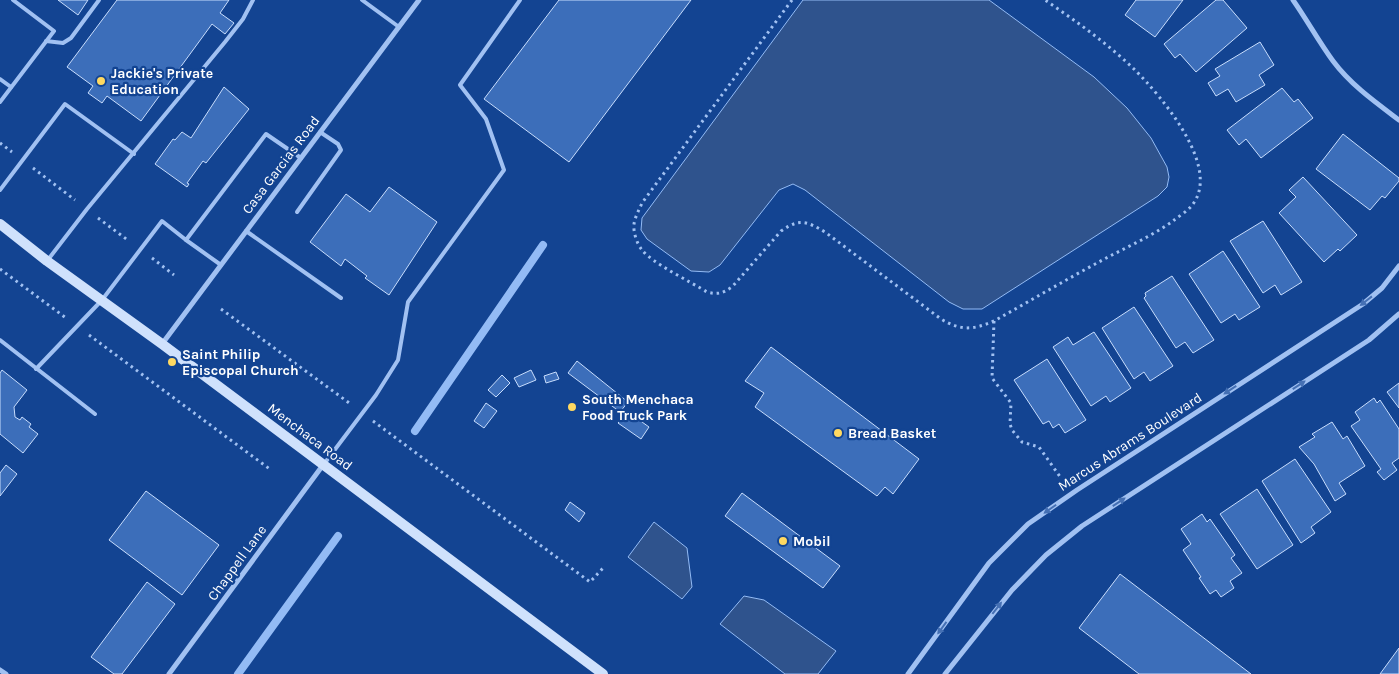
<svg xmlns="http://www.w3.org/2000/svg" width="1399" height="674" viewBox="0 0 1399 674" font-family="Karla,sans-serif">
<rect width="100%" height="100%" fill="#134492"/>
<!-- water -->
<g fill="#2f538d" stroke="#93bbf5">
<polygon points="803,0 989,0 1094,77 1127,108 1151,138 1167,167 1169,177 1167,187 1158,196 982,309 963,309 949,302 805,190 793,184 779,190 720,265 709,272 691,271 647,239 641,230 642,218"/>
<polygon points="654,522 687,548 692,587 682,599 628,557"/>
<polygon points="744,596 764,600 836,651 818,674 785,674 720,624"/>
</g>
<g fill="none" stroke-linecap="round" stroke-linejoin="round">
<!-- stream -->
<g stroke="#93bbf5" stroke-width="8">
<polyline points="415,431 543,245"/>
<polyline points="238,674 338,536"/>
</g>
</g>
<!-- building -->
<g fill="#3c6eba" stroke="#c8ddfd">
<polygon points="58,0 88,0 78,15"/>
<polygon points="117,0 229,0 220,13 234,23 225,34 212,24 141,121 107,96 102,103 88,93 93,86 67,67"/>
<polygon points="559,0 691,0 569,162 484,99"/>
<polygon points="1136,0 1183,0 1155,37 1125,15"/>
<polygon points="1216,0 1223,0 1247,28 1196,72 1180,54 1175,58 1164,44"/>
<polygon points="1260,42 1274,65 1259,75 1265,85 1236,102 1228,89 1216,96 1208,83 1220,76 1215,69"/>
<polygon points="224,87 249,109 206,163 203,161 187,183 189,184 187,187 155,164 173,139 175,140 182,132 191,138"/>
<polygon points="1282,88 1294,102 1298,99 1313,118 1261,158 1246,139 1239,145 1227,130"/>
<polygon points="1343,134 1399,178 1399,181 1385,198 1382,196 1370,210 1316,169"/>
<polygon points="1303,177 1357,235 1340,251 1338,249 1324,262 1279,213 1296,197 1289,190"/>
<polygon points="389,187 437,222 389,295 365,278 367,276 345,259 341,266 310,242 346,194 370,212"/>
<polygon points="1263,221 1302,282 1281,295 1275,285 1263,293 1230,241"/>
<polygon points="1223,251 1260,307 1239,320 1235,314 1221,323 1189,274"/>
<polygon points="1172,276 1214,340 1193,353 1185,342 1176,348 1144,298 1146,296 1145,293"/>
<polygon points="1134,307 1173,366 1150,381 1144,372 1134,379 1102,328"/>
<polygon points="1094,332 1131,388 1110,402 1106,396 1091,406 1053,347 1068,337 1073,345"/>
<polygon points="771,347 919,459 893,494 885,487 877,496 755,407 764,393 745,381"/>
<polygon points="1047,359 1086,420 1065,433 1059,424 1053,428 1049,421 1043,424 1014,380"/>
<polygon points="577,361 628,402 620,412 568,373"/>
<polygon points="2,370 27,390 14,407 15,417 20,420 22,417 31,424 29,427 38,434 23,453 0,434 0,373"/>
<polygon points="531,370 536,380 519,387 514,378"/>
<polygon points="556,372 559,379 546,383 544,376"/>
<polygon points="502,375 510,383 496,397 488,390"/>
<polygon points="1399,383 1399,408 1387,392"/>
<polygon points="1374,398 1377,403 1380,400 1399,429 1399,458 1392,463 1397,470 1384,480 1377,472 1381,469 1351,426 1360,420 1355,412"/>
<polygon points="486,403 497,411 484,428 474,421"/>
<polygon points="628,412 649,427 641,439 618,423"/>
<polygon points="1332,422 1343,439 1347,436 1365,466 1339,483 1346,494 1335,501 1314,464 1299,447 1315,437 1312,434"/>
<polygon points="1295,459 1331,512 1311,527 1315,533 1301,543 1262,481"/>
<polygon points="6,465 17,474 0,496 0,473"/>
<polygon points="1257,489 1293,545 1257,569 1220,514"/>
<polygon points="146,491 219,545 182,595 109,540"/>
<polygon points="742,493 840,566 823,588 725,516"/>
<polygon points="570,502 585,513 579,522 565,510"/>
<polygon points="1202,514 1207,522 1210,519 1235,555 1231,558 1242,573 1230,581 1234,588 1221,597 1216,590 1210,594 1199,578 1201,577 1183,550 1191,544 1181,529"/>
<polygon points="1120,574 1251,674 1139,674 1079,628"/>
<polygon points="147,582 175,604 122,674 114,674 91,657"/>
<polygon points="1399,648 1399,674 1380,674"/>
</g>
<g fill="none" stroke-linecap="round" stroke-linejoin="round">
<!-- path -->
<g stroke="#a1c1f2" stroke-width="3" stroke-dasharray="2.5 4" stroke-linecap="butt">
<path d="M792 0 642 203C639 210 635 217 634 224 633 232 637 244 642 250 652 263 691 282 707 292 718 295 723 293 732 287L781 231C800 218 806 221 825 232L941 319C961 331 973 330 994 321 1028 302 1062 282 1097 263 1122 249 1149 238 1173 221 1179 216 1188 211 1193 204 1221 166 1161 96 1135 70 1108 44 1076 21 1045 0"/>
<polyline points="0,143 12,152"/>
<polyline points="33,168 75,200"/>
<polyline points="98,218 129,241"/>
<polyline points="152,258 174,275"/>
<polyline points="0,269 66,318"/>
<polyline points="221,309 352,405"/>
<polyline points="994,321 992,378 1011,403 1010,424 1012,430 1022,442 1039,447 1061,478"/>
<polyline points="89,335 271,470"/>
<polyline points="373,421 590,582 604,567"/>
</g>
<!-- lane -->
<g stroke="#a1c1f2" stroke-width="4">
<polyline points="362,0 399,27"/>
<polyline points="46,41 63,43 71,38 99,0"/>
<polyline points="0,79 11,87"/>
<polyline points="0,102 54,31 13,0"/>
<polyline points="0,190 65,104 134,154"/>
<polyline points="297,212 341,150 338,144 320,132"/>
<polyline points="246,231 341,298"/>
<polyline points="186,240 221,265"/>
<polyline points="47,261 87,209 225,42 243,19 253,0"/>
<polyline points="0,340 95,414"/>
<polyline points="36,369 102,300 162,221 186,240 266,134 301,158"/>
<polyline points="324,464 376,395 398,360 408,302 504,170 486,119 460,85 520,0"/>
</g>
<!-- street -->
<g stroke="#a1c1f2" stroke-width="5">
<path d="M1293 0C1307 20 1319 42 1333 61 1351 85 1375 102 1399 120"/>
<polyline points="162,344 419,0"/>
<polyline points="0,670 6,674"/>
<polyline points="169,674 323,465"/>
<polyline points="908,674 989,563 1028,524 1077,490 1363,304 1382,288 1399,266"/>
<polyline points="945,674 1012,590 1046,555 1082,526 1369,340 1399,314"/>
</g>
<!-- secondary -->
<polyline stroke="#cfe1fc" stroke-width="10" points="0,224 47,261 162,344 603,674"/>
</g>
<!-- one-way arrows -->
<defs><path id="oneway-solid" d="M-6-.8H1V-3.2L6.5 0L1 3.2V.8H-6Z" transform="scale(1.25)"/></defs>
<g fill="#4570b4">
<use href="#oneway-solid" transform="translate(1366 301) rotate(142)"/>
<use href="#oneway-solid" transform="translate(1299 385) rotate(-33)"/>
<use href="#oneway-solid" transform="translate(1230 390) rotate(147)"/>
<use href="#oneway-solid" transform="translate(1119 502) rotate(-33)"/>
<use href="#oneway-solid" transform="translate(1050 509) rotate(145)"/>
<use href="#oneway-solid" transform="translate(997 608) rotate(-52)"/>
<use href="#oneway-solid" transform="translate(942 628) rotate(126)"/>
</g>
<!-- markers -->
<g fill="#ffd961" stroke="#134492" stroke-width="2">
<circle cx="101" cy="81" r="5"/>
<circle cx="172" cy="362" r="5"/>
<circle cx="572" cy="407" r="5"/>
<circle cx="838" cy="433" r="5"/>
<circle cx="783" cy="541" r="5"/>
</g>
<g text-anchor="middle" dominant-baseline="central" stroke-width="4.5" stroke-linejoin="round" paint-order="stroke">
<!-- poi labels -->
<g font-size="14" font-weight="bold" fill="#fff" stroke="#134492" text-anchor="start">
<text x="111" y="73">Jackie's Private<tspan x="111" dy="16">Education</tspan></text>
<text x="182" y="354">Saint Philip<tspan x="182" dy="16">Episcopal Church</tspan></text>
<text x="582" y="399">South Menchaca<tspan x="582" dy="16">Food Truck Park</tspan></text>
<text x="848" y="433">Bread Basket</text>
<text x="793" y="541">Mobil</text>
</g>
<!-- street labels -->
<g font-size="14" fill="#fff" stroke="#134492">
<text transform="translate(281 165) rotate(-53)">Casa Garcias Road</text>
<text transform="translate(310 437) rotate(37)">Menchaca Road</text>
<text transform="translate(1130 442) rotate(-33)">Marcus Abrams Boulevard</text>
<text transform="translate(237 563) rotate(-54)">Chappell Lane</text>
</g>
</g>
</svg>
